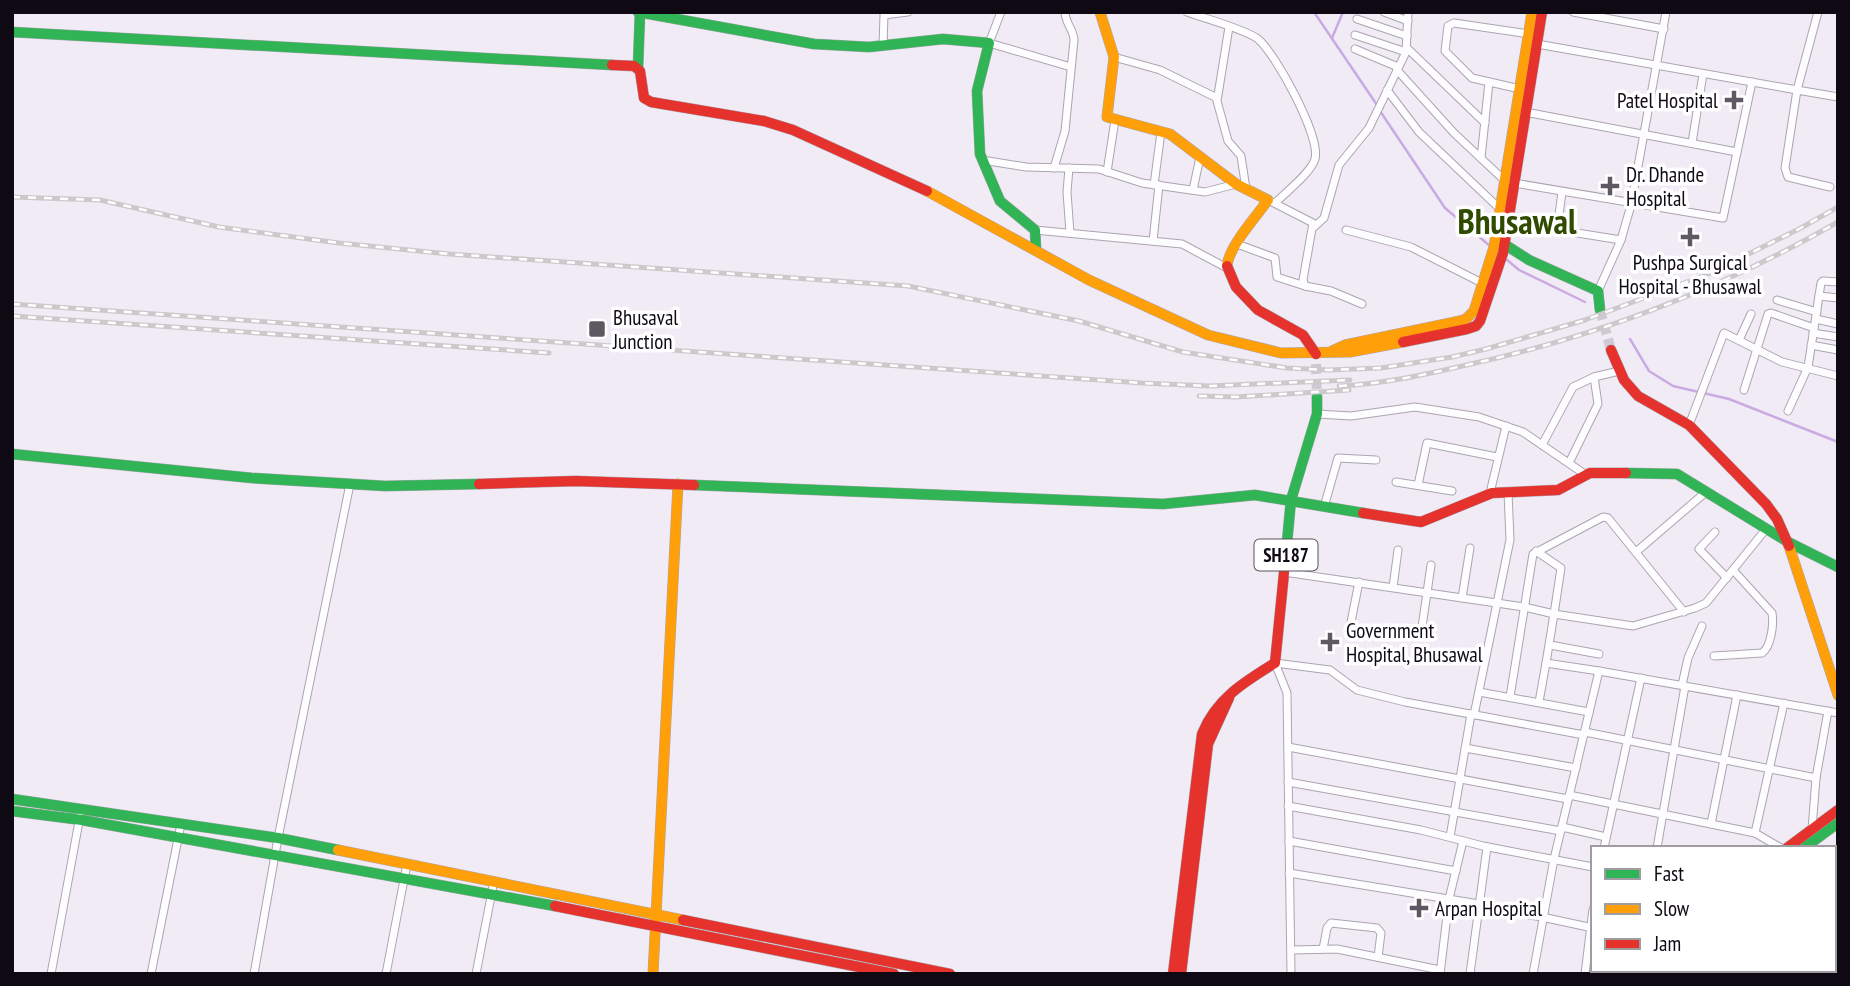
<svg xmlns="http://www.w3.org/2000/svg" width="1850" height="986" viewBox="0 0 1850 986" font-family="'PT Sans Narrow',sans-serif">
<rect width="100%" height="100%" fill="#f1ebf6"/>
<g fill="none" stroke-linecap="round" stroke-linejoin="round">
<!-- stream -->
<g stroke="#c9aae3" stroke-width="2.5">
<polyline points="1314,12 1377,105"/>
<polyline points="1332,38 1343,12"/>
<polyline points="1380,111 1445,208 1490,246"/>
<polyline points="1506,259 1519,270 1585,302"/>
<polyline points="1630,339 1649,371 1673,386 1729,399 1838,442"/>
</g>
<!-- secondary-tunnel -->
<polyline stroke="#cfc9d4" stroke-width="10" stroke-dasharray="10 5" stroke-linecap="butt" points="1600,310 1611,350"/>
<!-- primary-tunnel -->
<polyline stroke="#cfc9d4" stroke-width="10" stroke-dasharray="10 5" stroke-linecap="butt" points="1316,364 1317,397"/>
<!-- street casing -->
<g stroke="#aba5b0" stroke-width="9">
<g id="street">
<polyline points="1001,12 989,43 1071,67"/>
<path d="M1187 12C1203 18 1245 29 1258 39 1276 54 1321 137 1315 159 1311 173 1285 193 1275 203"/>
<polyline points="1384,12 1408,21"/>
<polyline points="1573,12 1664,29"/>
<polyline points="1357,19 1407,36"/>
<polyline points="1229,27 1217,101 1228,141 1241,156 1246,189"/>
<polyline points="1355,35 1406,52"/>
<polyline points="1537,44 1797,90 1818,12"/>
<polyline points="883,46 884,15 908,12"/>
<polyline points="1407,48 1485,123"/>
<polyline points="1355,49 1398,67"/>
<polyline points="1114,57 1160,70 1217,98"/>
<polyline points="1397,70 1454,133 1503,179 1514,183 1723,218 1752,82"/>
<polyline points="1520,89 1472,78 1445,51 1448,26 1454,23 1529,34"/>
<polyline points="1387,90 1419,132 1499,208"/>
<polyline points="1525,112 1737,152"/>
<polyline points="1692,143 1703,74"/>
<polyline points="1481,158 1489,82"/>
<polyline points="982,160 1026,167 1099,169 1142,183 1205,192 1236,184"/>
<path d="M1054 168 1065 131 1074 40C1074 30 1065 23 1065 12"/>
<polyline points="1069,168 1067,192 1070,233"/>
<polyline points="1107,172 1115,120"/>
<polyline points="1154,185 1161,132"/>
<polyline points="1830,187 1788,177 1785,168 1797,90 1838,97"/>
<polyline points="1193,190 1200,157"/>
<polyline points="1272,202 1313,223 1303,280 1305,286 1331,291 1362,304"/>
<polyline points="1508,222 1621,240"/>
<polyline points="1314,227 1324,218 1339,165 1369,128 1406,52 1408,12"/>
<polyline points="1035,230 1182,244 1227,268"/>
<polyline points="1346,230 1411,247 1484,284"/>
<polyline points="1557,230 1562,192"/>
<polyline points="1153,241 1159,185"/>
<polyline points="1237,244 1275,258 1277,277 1305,286"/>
<polyline points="1598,291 1621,240 1631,205 1666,12"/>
<polyline points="1819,296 1838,298"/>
<polyline points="1777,300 1817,312"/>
<polyline points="1816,319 1838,324"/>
<polyline points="1813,333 1838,337"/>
<polyline points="1739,340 1751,314"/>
<polyline points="1811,345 1838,350"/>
<polyline points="1744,390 1768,314 1771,313 1814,328"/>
<polyline points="1788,411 1808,367 1821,283 1823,281 1838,282"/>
<polyline points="1317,414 1351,416 1415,407 1479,417 1523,432 1586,475"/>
<polyline points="1689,425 1724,333 1782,362 1838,376"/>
<polyline points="1542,445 1573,387 1594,377 1619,371"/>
<polyline points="1569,463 1598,404 1594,377"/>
<polyline points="1396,482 1452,491"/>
<polyline points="1418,485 1427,443 1497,457"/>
<polyline points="1490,493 1506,426"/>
<polyline points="1324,507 1338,458 1376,460"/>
<polyline points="1715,532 1699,549 1727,578"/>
<polyline points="1536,551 1561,568 1554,614 1633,626 1695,608 1706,603 1766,529"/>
<polyline points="1636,552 1706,492"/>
<polyline points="1284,572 1524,607 1554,614 1546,663 1599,671"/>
<polyline points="1393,587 1398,550"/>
<polyline points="1462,598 1470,548"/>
<polyline points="1351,622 1359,582"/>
<polyline points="1421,634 1431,565"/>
<polyline points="1550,645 1599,654"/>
<path d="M1714 656 1762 653C1771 647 1774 624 1772 613L1733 570"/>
<polyline points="1682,685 1688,658 1702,626"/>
<polyline points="1479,692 1589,712"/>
<polyline points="1510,697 1533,554 1603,517 1608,518 1684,612"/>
<polyline points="1539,702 1546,663"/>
<polyline points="1474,715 1510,540 1508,492"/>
<polyline points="1585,732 1816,778"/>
<polyline points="1288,747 1568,799"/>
<polyline points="1465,748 1576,768"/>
<polyline points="1288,782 1561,831"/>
<polyline points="1569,795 1755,833 1781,848"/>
<polyline points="1288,806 1421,830 1483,846 1593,867"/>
<polyline points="1711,824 1737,695"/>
<polyline points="1562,827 1606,837"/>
<polyline points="1812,829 1816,778 1828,711"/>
<polyline points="1755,833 1784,703"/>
<polyline points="1450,837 1471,714"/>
<polyline points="1289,841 1456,871"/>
<polyline points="1604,848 1641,678"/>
<polyline points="1657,848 1685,686"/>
<polyline points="1289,873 1479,904"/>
<polyline points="1834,888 1838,887"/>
<polyline points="1478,907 1542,917 1593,928"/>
<polyline points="1834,911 1838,920"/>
<polyline points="1323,949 1327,928 1331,923 1377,928 1381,933 1378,957"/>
<polyline points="1291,950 1337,949 1440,970"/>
<polyline points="51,974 80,816"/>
<polyline points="151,974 181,824"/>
<polyline points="254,974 278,838 350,484"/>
<polyline points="386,974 407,864"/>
<polyline points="476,974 494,881"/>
<polyline points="1291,974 1287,693 1275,663 1330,670 1357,690 1405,702 1584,735"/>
<polyline points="1440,974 1449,899 1463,841"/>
<polyline points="1470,974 1487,847"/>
<polyline points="1533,974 1554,859 1599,671 1838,713"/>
<polyline points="1585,974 1593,909"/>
</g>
</g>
<!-- fast casing -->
<g stroke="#aba5b0" stroke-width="11">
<g id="fast">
<polyline points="638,12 814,44 869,47 943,39 989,43 977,91 980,154 1000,201 1035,230 1036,250"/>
<polyline points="12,32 612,65"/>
<polyline points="638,67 640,12"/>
<polyline points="1504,244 1529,260 1598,291 1600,310"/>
<polyline points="12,454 252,478 385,486 479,484"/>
<polyline points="1626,473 1677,474 1788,542 1838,567"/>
<polyline points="694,485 1163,504 1255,495 1363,513"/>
<polyline points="1286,553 1291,500 1317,414 1317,397"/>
<polyline points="12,799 278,838 338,850"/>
<polyline points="12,811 82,820 555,906"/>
<polyline points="1804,848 1838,823"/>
<polyline points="1614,974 1620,970"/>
<polyline points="1638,974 1644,970"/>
</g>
</g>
<!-- slow casing -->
<g stroke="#aba5b0" stroke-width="11">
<g id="slow">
<path d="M1100 12 1114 57 1107 117 1170 134 1236 184 1268 200C1256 217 1229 246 1227 266"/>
<polyline points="927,191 1089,280 1208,335 1281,353 1350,352 1403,342"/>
<polyline points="1332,351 1345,345 1460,321 1466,319 1474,311 1494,247 1532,12"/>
<polyline points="1789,546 1838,695"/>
<polyline points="338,850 683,920"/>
<polyline points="653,974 678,484"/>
</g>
</g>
<!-- jam casing -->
<g stroke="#aba5b0" stroke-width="11">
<g id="jam">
<polyline points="612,65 634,66 640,71 644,98 651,102 764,121 793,130 927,191"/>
<polyline points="1227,266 1236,287 1258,310 1303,335 1316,354"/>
<polyline points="1403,342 1467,329 1476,326 1480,321 1503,253 1542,12"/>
<polyline points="1611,350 1624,380 1638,396 1689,425 1766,504 1777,519 1789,546"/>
<polyline points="479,484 576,481 694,485"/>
<polyline points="1363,513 1421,522 1492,493 1558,490 1590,473 1626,473"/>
<polyline points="1787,848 1838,810"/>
<polyline points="555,906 894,974"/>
<polyline points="683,920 950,974"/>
<path d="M1173 974 1202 734C1216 699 1244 682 1275 663L1286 553"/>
<polyline points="1181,974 1208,744 1229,698"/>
</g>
</g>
<!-- street -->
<use href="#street" stroke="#fdfcfe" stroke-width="7"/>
<!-- fast -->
<use href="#fast" stroke="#30b455" stroke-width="10"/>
<!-- slow -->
<use href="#slow" stroke="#ff9f0a" stroke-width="10"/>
<!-- jam -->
<use href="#jam" stroke="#e5322d" stroke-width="10"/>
<!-- rail casing -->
<g stroke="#cbc9cc" stroke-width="5">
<g id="rail">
<polyline points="12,197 100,200 219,227 339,243 449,254 908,286 1079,321 1183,352 1287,368 1328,370 1381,368 1452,357 1486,349 1585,320 1708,274 1799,229 1838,207"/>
<polyline points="12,304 1142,383 1209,386 1350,380"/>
<polyline points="12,316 549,353"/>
<path d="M1339 386C1384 384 1428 374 1471 364 1602 335 1721 289 1838 222"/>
<polyline points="1199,396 1236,397 1349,390"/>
</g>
</g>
<!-- rail -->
<use href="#rail" stroke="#fff" stroke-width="2.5" stroke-dasharray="8" stroke-linecap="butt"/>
</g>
<!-- markers -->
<g fill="#5e5862" stroke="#fff" stroke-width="2.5">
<path d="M1730.5 89.5h7v7h7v7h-7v7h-7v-7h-7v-7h7z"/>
<path d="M1606.5 175.5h7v7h7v7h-7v7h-7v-7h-7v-7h7z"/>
<path d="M1686.5 226.5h7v7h7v7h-7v7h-7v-7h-7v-7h7z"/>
<rect x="588" y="320" width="18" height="18" rx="3.5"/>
<path d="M1326.5 631.5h7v7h7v7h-7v7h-7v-7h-7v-7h7z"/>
<path d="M1415.5 897.5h7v7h7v7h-7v7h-7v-7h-7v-7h7z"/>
</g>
<g text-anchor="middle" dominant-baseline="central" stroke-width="7" stroke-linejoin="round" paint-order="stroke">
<!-- shield labels -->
<rect fill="#fff" stroke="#57535a" stroke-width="2" x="1254.5" y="539.5" width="63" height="31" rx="5"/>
<g font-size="19" font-weight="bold" fill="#0f0913">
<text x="1286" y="555">SH187</text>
</g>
<!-- poi labels -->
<g font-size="21" fill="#0f0913" stroke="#fff" text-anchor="start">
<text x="1718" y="100" text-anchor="end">Patel Hospital</text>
<text x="1626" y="174">Dr. Dhande<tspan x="1626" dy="24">Hospital</tspan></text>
<text x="1690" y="262" text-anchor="middle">Pushpa Surgical<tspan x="1690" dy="24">Hospital - Bhusawal</tspan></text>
<text x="613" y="317">Bhusaval<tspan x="613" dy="24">Junction</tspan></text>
<text x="1346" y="630">Government<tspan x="1346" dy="24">Hospital, Bhusawal</tspan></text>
<text x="1435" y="908">Arpan Hospital</text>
</g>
<!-- town labels -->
<g font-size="35" font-weight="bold" fill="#304a00" stroke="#fff">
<text x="1517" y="221">Bhusawal</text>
</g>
</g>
<!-- border -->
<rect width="1850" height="986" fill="none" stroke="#0f0913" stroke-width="28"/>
<!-- legend -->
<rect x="1591" y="846" width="245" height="126" fill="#ffffff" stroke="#9f9da1" stroke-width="2"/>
<rect x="1605" y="869" width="35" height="10" fill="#30b455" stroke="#9f9da1" stroke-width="2"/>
<text x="1654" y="881" font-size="21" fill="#0f0913">Fast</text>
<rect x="1605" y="904" width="35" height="10" fill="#ff9f0a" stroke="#9f9da1" stroke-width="2"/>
<text x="1654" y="916" font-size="21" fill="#0f0913">Slow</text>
<rect x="1605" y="939" width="35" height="10" fill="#e5322d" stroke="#9f9da1" stroke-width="2"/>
<text x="1654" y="951" font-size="21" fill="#0f0913">Jam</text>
</svg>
